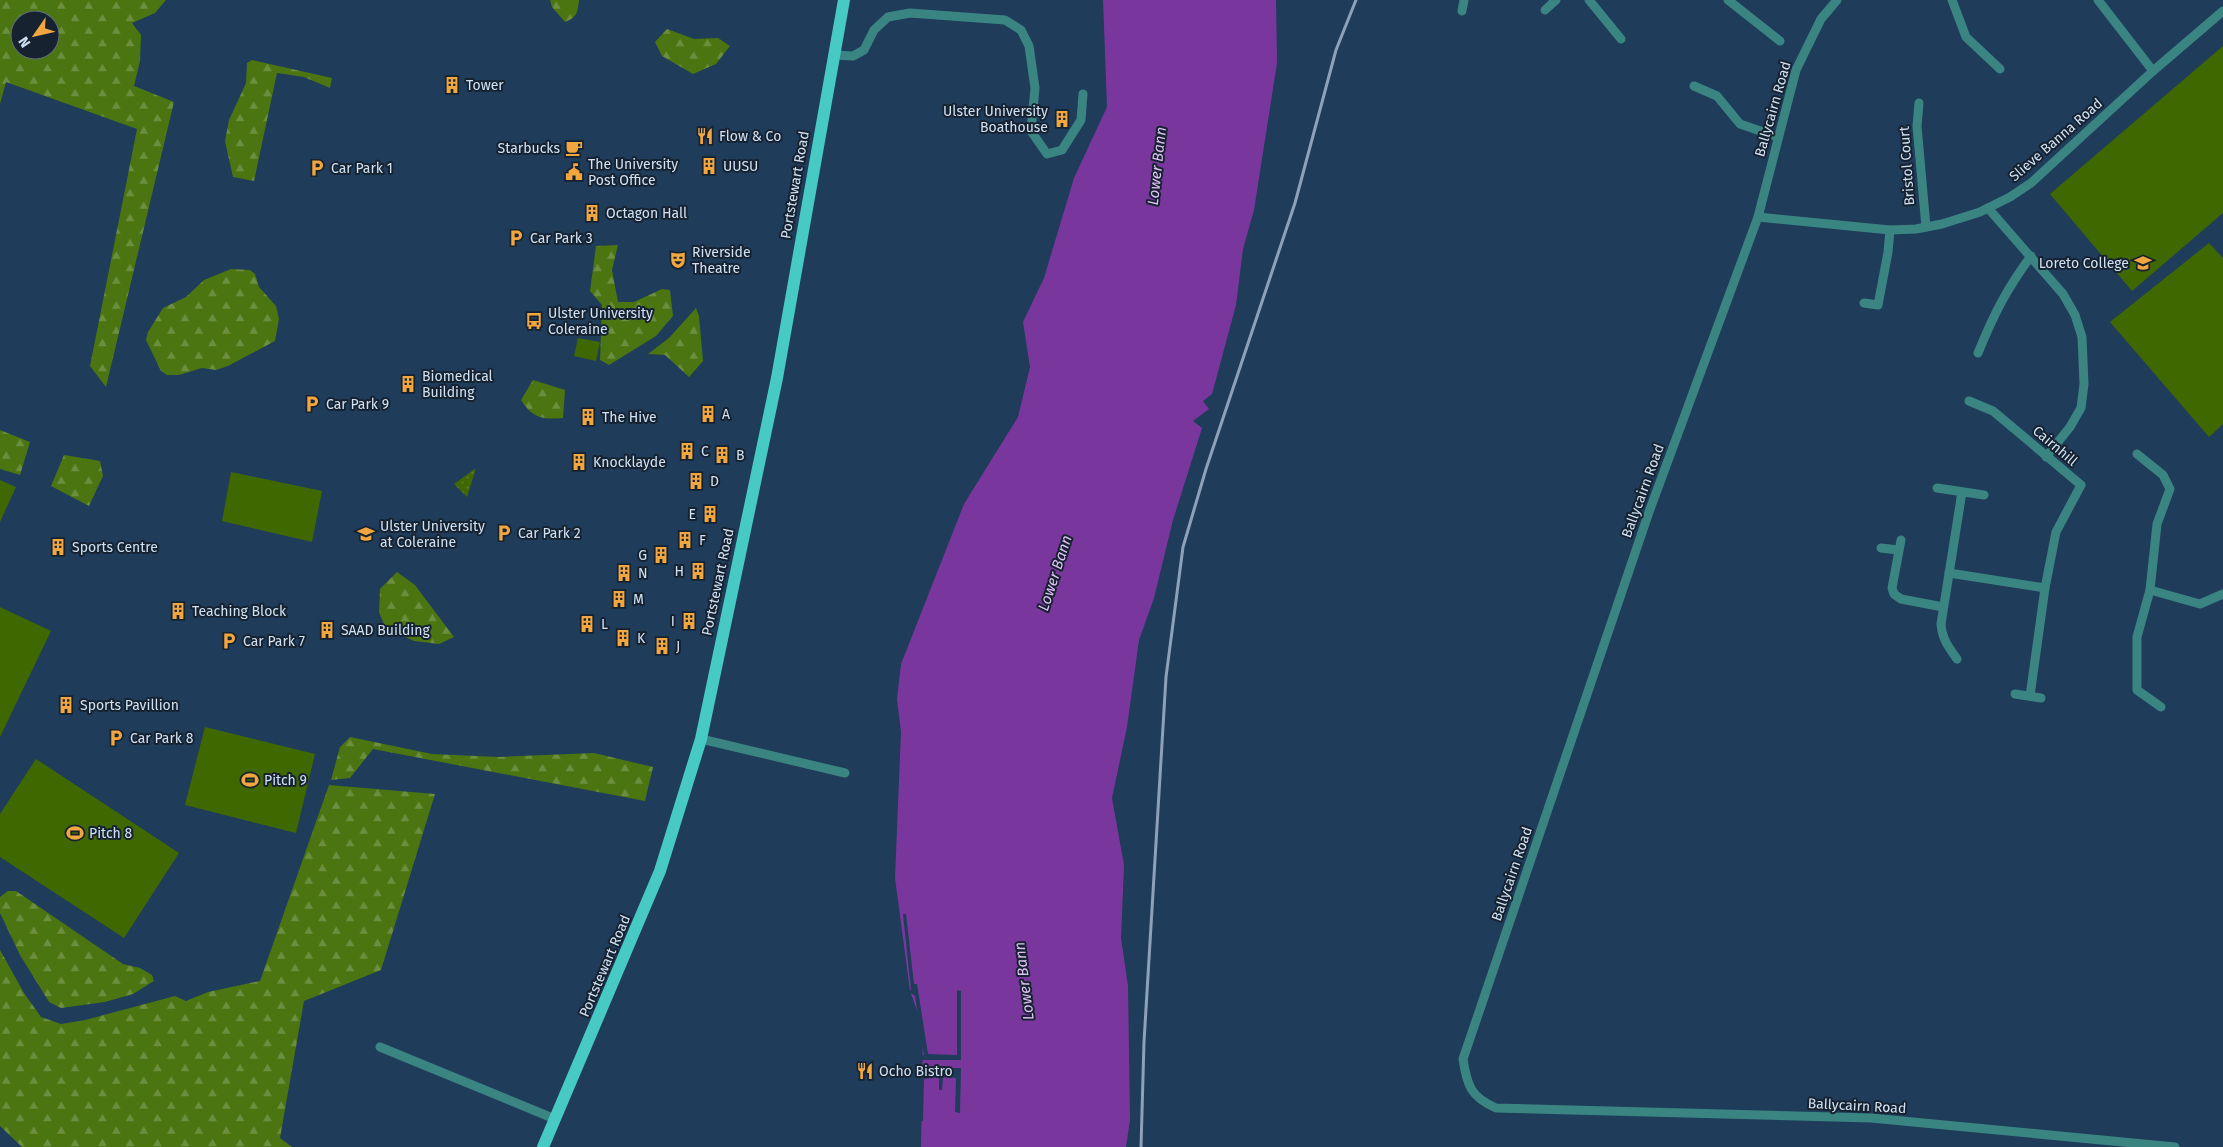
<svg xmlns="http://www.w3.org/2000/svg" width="2223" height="1147" viewBox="0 0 2223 1147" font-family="'Fira Sans',sans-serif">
<defs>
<pattern id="grass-dots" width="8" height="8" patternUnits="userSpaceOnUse" patternTransform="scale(1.25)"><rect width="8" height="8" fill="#406800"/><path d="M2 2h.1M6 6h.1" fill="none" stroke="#5b7d26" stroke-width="1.8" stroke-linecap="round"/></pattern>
<pattern id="forest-firs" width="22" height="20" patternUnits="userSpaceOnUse" patternTransform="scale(1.25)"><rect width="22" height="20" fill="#4a7510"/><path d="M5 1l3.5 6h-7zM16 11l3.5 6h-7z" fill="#6b8f3f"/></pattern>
</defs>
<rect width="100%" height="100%" fill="#1f3c5a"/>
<!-- grass -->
<polygon fill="url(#grass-dots)" points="476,468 467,497 454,484"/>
<!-- forest -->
<g fill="url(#forest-firs)" fill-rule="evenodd">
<path d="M0 0H166L155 13 132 23 141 35 140 61 134 86 174 102 106 387 90 366 137 129 6 82 0 104ZM20 20H50V50H20Z"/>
<path d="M550 0H579C578 11 577 18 565 22L552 7Z"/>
<polygon points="667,29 694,39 718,38 730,46 716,64 693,74 662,56 655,42"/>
<polygon points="252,60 332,78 330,88 304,77 277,73 254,181 233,177 225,141 229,120 246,83 247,63"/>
<polygon points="618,245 612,270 618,302 634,302 662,289 670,290 673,316 656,336 609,365 600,360 602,305 590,291 596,246"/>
<polygon points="231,269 250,270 255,274 259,287 276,306 279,319 275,341 228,366 216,370 202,368 179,375 167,375 161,371 146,340 148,332 163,308 186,297 204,280"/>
<polygon points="696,308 699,316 703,361 689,377 665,355 648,354 669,338"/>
<path d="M533 380 565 390 563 418C543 420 532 418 521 400Z"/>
<polygon points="0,430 30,442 20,475 0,469"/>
<polygon points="64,455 100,461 103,476 89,506 51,486"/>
<polygon points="397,572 415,585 454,637 439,644 414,641 385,627 379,612 380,589"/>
<polygon points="350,737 432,754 499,757 594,753 653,767 645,801 373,749 350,778 331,780 340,747"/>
<polygon points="329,785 435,794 381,970 304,1001 280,1138 292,1147 22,1147 0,1126 0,950 24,993 41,1017 61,1024 85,1020 175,996 186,1001 208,992 260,981"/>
<polygon points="8,891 16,891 123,964 140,968 152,975 154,981 133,994 105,1002 61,1008 49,1002 20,955 0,913 0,897"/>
</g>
<!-- garden -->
<g fill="#406800">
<polygon points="2223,46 2223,213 2132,291 2050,194"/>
<polygon points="2209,243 2223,258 2223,424 2209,437 2110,322"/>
<polygon points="578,338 600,342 596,361 574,356"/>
<polygon points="231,472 322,491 312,542 222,521"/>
<polygon points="0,480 16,487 0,522"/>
<polygon points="0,607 51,631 0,737"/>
<polygon points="205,727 315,754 296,833 185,805"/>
<polygon points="36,759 179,853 124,938 0,857 0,814"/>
</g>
<!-- water -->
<polygon fill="#79379e" points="1103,0 1276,0 1277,63 1254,210 1243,249 1236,305 1212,394 1203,401 1209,409 1193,421 1202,428 1173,520 1154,598 1139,640 1127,727 1112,798 1124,865 1121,938 1128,986 1130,1120 1126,1147 921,1147 923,1027 910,991 895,878 901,732 897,699 901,664 964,504 1018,417 1030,367 1023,322 1044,278 1074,178 1107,107"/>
<!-- pier -->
<g fill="#1f3c5a">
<polygon points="903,914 906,914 914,984 917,984 928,1054 957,1055 957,990 961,991 961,1060 919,1060 919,1056 924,1055 915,996 908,991 911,990"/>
<polygon points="919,1068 961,1068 960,1113 955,1112 956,1078 943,1077 942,1090 939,1090 939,1077 924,1079 923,1121 920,1121"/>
</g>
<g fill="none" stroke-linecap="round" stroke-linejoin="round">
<!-- minor -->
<g stroke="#3a8582" stroke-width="9">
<polyline points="1589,0 1621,39"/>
<polyline points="1728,0 1780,41"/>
<path d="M1837 0 1821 19 1796 70 1758 217 1649 512 1463 1059C1467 1086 1471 1097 1496 1108L1871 1118 2175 1147"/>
<polyline points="1952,0 1966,37 2000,69"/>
<polyline points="2098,0 2153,71"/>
<polyline points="1545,10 1556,0"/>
<polyline points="1462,11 1464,0"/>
<polyline points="833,55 853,56 864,50 874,30 888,17 910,13 1005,20 1021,30 1029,46 1035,88 1031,131 1047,154 1062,150 1081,120 1083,94"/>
<polyline points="1694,86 1717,96 1740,124 1778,137"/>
<polyline points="1919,103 1917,126 1926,227"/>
<polyline points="1988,208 2063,294 2075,315 2082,337 2084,384 2081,408 2070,427 2046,457"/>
<polyline points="1758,217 1890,230 1916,229 1942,224 1980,212 2010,197 2031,183 2153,71 2223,11"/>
<polyline points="1864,303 1878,305 1888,252 1890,230"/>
<path d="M1978 353C1994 314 2006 290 2031 256"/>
<polyline points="1969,401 1993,411 2081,485 2056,532 2045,588 2030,696"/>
<polyline points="2137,454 2163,475 2170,489 2157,524 2150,590 2200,604 2223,594"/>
<polyline points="1937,488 1984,495"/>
<polyline points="1901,540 1892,588 1894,594 1901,599 1943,607"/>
<polyline points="1881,548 1898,550"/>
<polyline points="1949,573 2045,588"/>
<polyline points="2150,590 2137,637 2137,690 2161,707"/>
<path d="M1957 659C1949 648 1942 639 1941 624L1962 492"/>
<polyline points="2015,694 2041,698"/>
<polyline points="701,739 845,773"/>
<polyline points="380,1047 555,1119"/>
</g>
<!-- primary -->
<polyline stroke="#47cac4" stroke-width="12" points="543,1147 660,871 701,739 777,378 844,0"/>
<!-- rail -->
<polyline stroke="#8da2ba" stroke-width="3" points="1141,1147 1144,1042 1166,677 1183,547 1206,469 1295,203 1336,50 1356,0"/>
</g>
<!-- icons -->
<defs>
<g id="building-bare" transform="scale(1.35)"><path d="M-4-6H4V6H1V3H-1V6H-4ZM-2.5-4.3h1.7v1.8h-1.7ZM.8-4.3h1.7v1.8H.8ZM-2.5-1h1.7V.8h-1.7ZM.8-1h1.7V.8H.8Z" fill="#f1a63f" stroke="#162230" stroke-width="2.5" paint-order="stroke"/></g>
<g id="restaurant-bare" transform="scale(1.35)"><path d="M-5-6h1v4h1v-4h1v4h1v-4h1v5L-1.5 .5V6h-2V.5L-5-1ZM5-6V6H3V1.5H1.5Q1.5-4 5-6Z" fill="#f1a63f" stroke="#162230" stroke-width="2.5" paint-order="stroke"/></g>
<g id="cafe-bare" transform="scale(1.35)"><path d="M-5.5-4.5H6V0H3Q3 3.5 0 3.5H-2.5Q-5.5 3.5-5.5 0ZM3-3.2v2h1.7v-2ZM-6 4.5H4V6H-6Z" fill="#f1a63f" stroke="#162230" stroke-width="2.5" paint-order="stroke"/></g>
<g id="parking-bare" transform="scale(1.35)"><path d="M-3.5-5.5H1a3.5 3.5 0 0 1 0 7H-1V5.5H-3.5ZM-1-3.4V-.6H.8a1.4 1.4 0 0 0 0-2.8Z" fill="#f1a63f" stroke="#162230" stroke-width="2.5" paint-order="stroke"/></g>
<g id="civic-bare" transform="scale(1.35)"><path d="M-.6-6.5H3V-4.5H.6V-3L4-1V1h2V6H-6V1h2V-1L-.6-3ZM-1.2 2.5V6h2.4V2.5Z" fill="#f1a63f" stroke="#162230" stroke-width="2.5" paint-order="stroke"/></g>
<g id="theatre-bare" transform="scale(1.35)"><path d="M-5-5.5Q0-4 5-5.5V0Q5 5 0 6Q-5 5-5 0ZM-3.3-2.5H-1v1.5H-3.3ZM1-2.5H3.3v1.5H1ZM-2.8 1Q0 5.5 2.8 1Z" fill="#f1a63f" stroke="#162230" stroke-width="2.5" paint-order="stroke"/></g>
<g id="school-bare" transform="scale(1.35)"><path d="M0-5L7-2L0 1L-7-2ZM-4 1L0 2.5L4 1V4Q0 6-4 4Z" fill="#f1a63f" stroke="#162230" stroke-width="2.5" paint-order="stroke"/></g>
<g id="bus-bare" transform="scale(1.35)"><path d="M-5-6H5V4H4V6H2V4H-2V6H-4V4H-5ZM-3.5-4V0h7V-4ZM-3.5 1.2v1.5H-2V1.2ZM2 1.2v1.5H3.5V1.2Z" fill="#f1a63f" stroke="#162230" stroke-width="2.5" paint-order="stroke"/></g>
<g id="university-bare" transform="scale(1.35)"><path d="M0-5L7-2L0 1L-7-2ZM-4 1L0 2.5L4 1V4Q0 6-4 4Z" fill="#f1a63f" stroke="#162230" stroke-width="2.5" paint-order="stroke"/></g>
<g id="stadium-bare" transform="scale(1.35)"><path d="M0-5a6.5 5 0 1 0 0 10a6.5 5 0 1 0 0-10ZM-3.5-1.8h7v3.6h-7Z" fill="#f1a63f" stroke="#162230" stroke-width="2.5" paint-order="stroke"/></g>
</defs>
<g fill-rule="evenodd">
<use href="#building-bare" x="452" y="85"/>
<use href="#building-bare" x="1062" y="119"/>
<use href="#restaurant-bare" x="705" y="136"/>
<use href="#cafe-bare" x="574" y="148"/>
<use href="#building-bare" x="709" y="166"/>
<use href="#parking-bare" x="317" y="168"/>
<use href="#civic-bare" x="574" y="172"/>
<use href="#building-bare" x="592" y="213"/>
<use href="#parking-bare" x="516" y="238"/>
<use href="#theatre-bare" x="678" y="260"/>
<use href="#school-bare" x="2143" y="263"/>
<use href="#bus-bare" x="534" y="321"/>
<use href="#building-bare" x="408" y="384"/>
<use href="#parking-bare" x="312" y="404"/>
<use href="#building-bare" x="708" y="414"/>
<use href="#building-bare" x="588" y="417"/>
<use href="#building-bare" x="687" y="451"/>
<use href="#building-bare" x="722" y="455"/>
<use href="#building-bare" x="579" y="462"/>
<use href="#building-bare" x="696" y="481"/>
<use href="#building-bare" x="710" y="514"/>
<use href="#parking-bare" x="504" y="533"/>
<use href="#university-bare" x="366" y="534"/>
<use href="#building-bare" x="685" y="540"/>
<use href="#building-bare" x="58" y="547"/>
<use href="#building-bare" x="661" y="555"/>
<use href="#building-bare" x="698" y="571"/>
<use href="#building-bare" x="624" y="573"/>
<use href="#building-bare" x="619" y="599"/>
<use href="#building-bare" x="178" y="611"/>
<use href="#building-bare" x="689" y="621"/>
<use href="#building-bare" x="587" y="624"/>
<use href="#building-bare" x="327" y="630"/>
<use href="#building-bare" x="623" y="638"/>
<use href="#parking-bare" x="229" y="641"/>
<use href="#building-bare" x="662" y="646"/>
<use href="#building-bare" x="66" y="705"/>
<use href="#parking-bare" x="116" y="738"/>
<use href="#stadium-bare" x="250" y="780"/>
<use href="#stadium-bare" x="75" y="833"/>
<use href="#restaurant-bare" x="865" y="1071"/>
</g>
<g text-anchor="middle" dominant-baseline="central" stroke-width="4" stroke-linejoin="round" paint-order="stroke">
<!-- poi labels -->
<g font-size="14" fill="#d0e1f4" stroke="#162230" text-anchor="start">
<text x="466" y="85">Tower</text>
<text x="1048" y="111" text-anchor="end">Ulster University<tspan x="1048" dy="16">Boathouse</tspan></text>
<text x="719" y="136">Flow &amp; Co</text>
<text x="560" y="148" text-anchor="end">Starbucks</text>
<text x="588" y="164">The University<tspan x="588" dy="16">Post Office</tspan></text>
<text x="723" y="166">UUSU</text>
<text x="331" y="168">Car Park 1</text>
<text x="606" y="213">Octagon Hall</text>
<text x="530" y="238">Car Park 3</text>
<text x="692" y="252">Riverside<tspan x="692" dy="16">Theatre</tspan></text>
<text x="2129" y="263" text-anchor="end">Loreto College</text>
<text x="548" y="313">Ulster University<tspan x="548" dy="16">Coleraine</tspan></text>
<text x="422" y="376">Biomedical<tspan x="422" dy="16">Building</tspan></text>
<text x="326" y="404">Car Park 9</text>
<text x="722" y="414">A</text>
<text x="602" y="417">The Hive</text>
<text x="701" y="451">C</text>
<text x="736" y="455">B</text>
<text x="593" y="462">Knocklayde</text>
<text x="710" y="481">D</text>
<text x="696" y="514" text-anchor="end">E</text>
<text x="380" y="526">Ulster University<tspan x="380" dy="16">at Coleraine</tspan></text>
<text x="518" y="533">Car Park 2</text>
<text x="699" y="540">F</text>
<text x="72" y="547">Sports Centre</text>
<text x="647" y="555" text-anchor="end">G</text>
<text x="684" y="571" text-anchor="end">H</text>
<text x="638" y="573">N</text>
<text x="633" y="599">M</text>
<text x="192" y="611">Teaching Block</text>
<text x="675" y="621" text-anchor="end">I</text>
<text x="601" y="624">L</text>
<text x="341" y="630">SAAD Building</text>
<text x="637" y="638">K</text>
<text x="243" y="641">Car Park 7</text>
<text x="676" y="646">J</text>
<text x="80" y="705">Sports Pavillion</text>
<text x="130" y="738">Car Park 8</text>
<text x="264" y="780">Pitch 9</text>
<text x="89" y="833">Pitch 8</text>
<text x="879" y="1071">Ocho Bistro</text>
</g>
<!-- street labels -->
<g font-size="14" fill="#d0e1f4" stroke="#162230">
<text transform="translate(1773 109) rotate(-74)">Ballycairn Road</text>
<text transform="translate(2056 140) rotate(-41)">Slieve Banna Road</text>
<text transform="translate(1907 166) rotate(-94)">Bristol Court</text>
<text transform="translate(795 185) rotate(-80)">Portstewart Road</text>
<text transform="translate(2055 446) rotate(40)">Cairnhill</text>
<text transform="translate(1643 491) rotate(-70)">Ballycairn Road</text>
<text transform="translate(718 582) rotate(-78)">Portstewart Road</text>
<text transform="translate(1512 874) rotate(-71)">Ballycairn Road</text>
<text transform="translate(605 966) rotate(-67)">Portstewart Road</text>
<text transform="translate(1857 1106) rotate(3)">Ballycairn Road</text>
</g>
<!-- water labels -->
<g font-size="15" font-style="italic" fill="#e0c1f5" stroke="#162230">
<text transform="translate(1157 166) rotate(-84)">Lower Bann</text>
<text transform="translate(1055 573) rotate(-72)">Lower Bann</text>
<text transform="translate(1024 981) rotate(-97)">Lower Bann</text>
</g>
</g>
<!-- north arrow -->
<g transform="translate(35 35) rotate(236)"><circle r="24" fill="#162230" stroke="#606e7e"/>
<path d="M0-4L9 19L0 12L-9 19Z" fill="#f1a63f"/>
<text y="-8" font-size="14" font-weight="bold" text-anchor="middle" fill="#d0e1f4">N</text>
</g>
</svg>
